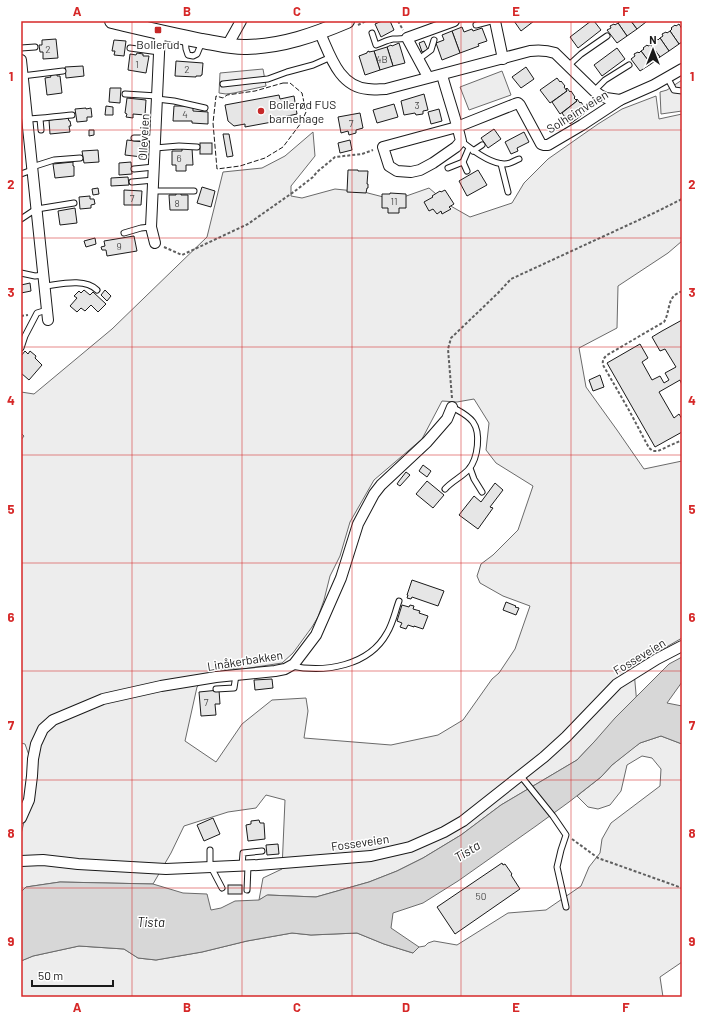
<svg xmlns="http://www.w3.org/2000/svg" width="703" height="1018" viewBox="0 0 703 1018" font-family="Barlow,sans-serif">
<rect width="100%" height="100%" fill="#fff"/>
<!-- built -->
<g fill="#ededed" stroke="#6a6a6a" fill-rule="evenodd">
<polygon points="263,69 266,86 234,93 226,94 219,93 220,73"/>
<polygon points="502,71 511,95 469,110 460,87"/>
<polygon points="682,80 682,111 661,114 660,92 667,90"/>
<path d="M656 96 659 119 682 114V241L668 253 618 286 617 328 579 348 586 387 617 430 644 469 682 461V638L649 657 634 671 637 705 594 742 577 760 501 805 461 835 423 858 397 871 369 882 316 897 268 895 259 900 263 878 282 869 285 800 266 795 256 808 228 812 184 826 171 853 153 884 60 882 26 887 21 892V834L24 822 33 800 37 778 25 744 21 743V440L24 436 21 433V392L34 394 112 329 207 237 223 172 262 168 285 156 313 132 315 156 291 186V196L302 198 335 189 364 192 395 200 429 188 449 205 470 217 512 203 524 183 548 159 598 124 622 109ZM474 399 489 423 486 450 496 463 533 486 518 530 493 555 481 564 477 576 480 583 503 596 530 606 515 649 499 673 492 679 463 720 438 735 391 745 304 738 308 711 306 698 272 700 242 724 216 762 185 741 197 687 216 669H243L282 663 293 653 312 627 318 617 324 600 330 576 340 556 350 522 374 480 422 439 442 401 457 402Z"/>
<polygon points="661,736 682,744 682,962 660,977 663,997 21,997 21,961 33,956 79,946 124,949 138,958 156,960 202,952 247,941 292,933 311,935 357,933 384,944 413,953 419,947 425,946 428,943 434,941 457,945 508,913 546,910 581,886 589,867 600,853 602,839 611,823 660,786 661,769 652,758 642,756 627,765 621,791 610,805 598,809 588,807 577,796 601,777 612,765 633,748 640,743"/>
</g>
<!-- water -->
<polygon fill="#d7d7d7" stroke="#6a6a6a" points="682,657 682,682 667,703 682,706 682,744 661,736 640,743 612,765 601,777 569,802 536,826 458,881 423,903 393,913 391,928 419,947 413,953 384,944 357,933 311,935 292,933 247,941 202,952 156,960 138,958 124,949 79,946 33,956 21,961 21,892 26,887 60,882 153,884 183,893 207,894 211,910 221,908 235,901 259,900 267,895 316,897 369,882 397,871 423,858 461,835 501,805 577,760 594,742 615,718 669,664"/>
<!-- building -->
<g fill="#e6e6e6" stroke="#1a1a1a">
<polygon points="382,21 390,21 394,30 381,37 375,24"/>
<polygon points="514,21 534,21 521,31"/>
<polygon points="591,21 594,21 601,30 578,48 570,37"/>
<polygon points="621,21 631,21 637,29 627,36 618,23"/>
<polygon points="631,21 645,21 646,22 637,29"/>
<polygon points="618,23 627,36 617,43 607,30 611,28 610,26 614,24 615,25"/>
<polygon points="679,24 682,29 682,42 679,44 670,31 672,29 671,28 675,25 676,26"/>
<polygon points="462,27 464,32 472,29 473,31 482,28 487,41 478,44 479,46 460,53 452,31"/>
<polygon points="452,31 460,53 442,60 436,43 444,40 442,35"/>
<polygon points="670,31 679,44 669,51 660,38 663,36 662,34 666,32 667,33"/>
<polygon points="656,38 658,40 660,38 669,51 660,57 651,45 654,42 653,41"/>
<polygon points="56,39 58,58 43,59 43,52 40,52 39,45 42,45 42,40"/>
<polygon points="114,40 126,41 124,56 114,55 115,51 112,51"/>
<polygon points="424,41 428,50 422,52 419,43"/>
<polygon points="399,43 405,63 393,66 387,47 391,45 392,46"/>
<polygon points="647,45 648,46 651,45 660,57 651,64 641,51 644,49 643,48"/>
<polygon points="387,47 393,66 380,70 374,51"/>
<polygon points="617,48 625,59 602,76 594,65"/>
<polygon points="369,51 369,52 374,51 380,70 365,75 359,56 367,53 367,52"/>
<polygon points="641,51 651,64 640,71 631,59 635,56 634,54 638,52 639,53"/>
<polygon points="137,53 143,54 143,56 149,56 146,73 128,70 130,54 136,55"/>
<polygon points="176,61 203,63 202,75 201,75 201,76 196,76 196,77 175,76"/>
<polygon points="83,66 84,76 66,78 65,67"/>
<polygon points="526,67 534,79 521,88 512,77"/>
<polygon points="57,74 57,76 60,76 62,93 47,95 45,78 51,77 50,75"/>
<polygon points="557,78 560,82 561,81 565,86 564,87 567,91 550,103 540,90"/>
<polygon points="110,88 121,88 120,103 109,102"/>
<polygon points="567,88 570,92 571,91 575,97 574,98 577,101 560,114 552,102 567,91 566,89"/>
<polygon points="424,94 428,110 423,111 423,114 416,115 415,113 404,115 401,101"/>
<polygon points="279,95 280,99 294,96 297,114 283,117 283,120 245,127 245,124 234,126 228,121 225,105"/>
<polygon points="127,98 146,100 145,115 133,114 133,118 126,117 127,114 125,113"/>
<polygon points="577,99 580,103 581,102 585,108 584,108 586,112 570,124 562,113 577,101 576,100"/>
<polygon points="394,104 398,117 377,123 373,110"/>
<polygon points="106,106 113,107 113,115 105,115"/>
<polygon points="174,106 193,106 193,111 208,112 208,124 192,123 192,121 173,121"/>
<polygon points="86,108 86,109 91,108 92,117 87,117 87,121 77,122 75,109"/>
<polygon points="439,109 442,121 431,124 428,112"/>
<polygon points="360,113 363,128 356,130 356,133 349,135 348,131 341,133 338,117"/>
<polygon points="68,118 69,121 70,121 71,126 69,126 70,132 50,134 49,120"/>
<polygon points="494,129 501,139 488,148 481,138"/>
<polygon points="89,130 94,130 94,135 89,136"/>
<polygon points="524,132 529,142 517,148 518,151 511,154 505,142"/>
<polygon points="223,134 229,134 233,156 227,157"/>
<polygon points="127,140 144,142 142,157 125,155"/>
<polygon points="350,140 352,150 340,153 338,143"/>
<rect x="200" y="143" width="12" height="11"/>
<polygon points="182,148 192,148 193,165 186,165 186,171 176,171 176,165 172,165 172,151 182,151"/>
<polygon points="98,150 99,162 84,163 82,151"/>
<polygon points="73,162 73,166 74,166 74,176 55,178 53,164"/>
<polygon points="131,162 132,174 119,175 119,163"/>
<polygon points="348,170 358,170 358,171 368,171 367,184 368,184 368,188 367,188 366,193 347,192"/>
<polygon points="478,170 487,185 467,196 459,181"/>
<polygon points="128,177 129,185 111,186 111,178"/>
<polygon points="202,187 215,191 211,207 197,203"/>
<polygon points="98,188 99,194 93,195 92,189"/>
<polygon points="124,190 142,191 141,205 124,205"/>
<polygon points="445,190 454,204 449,207 451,209 442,214 441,211 437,214 433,209 429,211 424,202 433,197 432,196 440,191 441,192"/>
<polygon points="176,192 181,192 181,195 188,195 188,210 170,210 169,195 176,195"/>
<polygon points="390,193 406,194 406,208 399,208 399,213 388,213 388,208 382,208 382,194 390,194"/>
<polygon points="90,196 90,199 94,199 95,204 91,205 91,208 80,209 79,197"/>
<polygon points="75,208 77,223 60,225 58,211"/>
<polygon points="134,236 137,251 107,256 106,250 102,250 101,247 105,246 104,241"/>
<polygon points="95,238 96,244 86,247 84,241"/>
<polygon points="30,283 31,291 21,293 21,285"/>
<polygon points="84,290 90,295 93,292 106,304 98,312 91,305 85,311 81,308 77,312 70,306 77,298 74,296 79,291 81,293"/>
<polygon points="105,290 111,296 107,301 101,295"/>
<polygon points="682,320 682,385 680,380 659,392 674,418 679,414 682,419 682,432 655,447 607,363 640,344 648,358 642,362 652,380 660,376 664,383 669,380 665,373 676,367 665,349 660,351 652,337 662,331"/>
<polygon points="25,351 28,354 30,351 36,356 35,358 42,365 29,380 21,373 21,356"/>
<polygon points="600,375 604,387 593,391 589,380"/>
<polygon points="423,465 431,471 427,477 419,471"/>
<polygon points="406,472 410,475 400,486 397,484 399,481"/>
<polygon points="427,481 444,495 433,508 416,494"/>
<polygon points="495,483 503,490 490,507 493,508 478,529 459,515 474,496 481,502"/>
<polygon points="412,580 444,591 438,606 412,597 411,599 407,598 408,595 407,595"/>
<polygon points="506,602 516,606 515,607 519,608 516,615 503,610"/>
<polygon points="402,605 409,607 410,605 414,606 413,609 420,611 419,613 428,616 423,629 414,626 414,627 408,625 406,629 400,627 402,623 397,621"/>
<polygon points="272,679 273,688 255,690 254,680"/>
<polygon points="219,690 220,704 215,704 216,715 201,716 199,692"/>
<polygon points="213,818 220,834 204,841 197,825"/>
<polygon points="259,820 260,823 264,823 265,839 248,841 246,825 251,824 251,821"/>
<polygon points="278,844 279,854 267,855 266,845"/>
<polygon points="502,863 503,865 505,864 512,874 511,875 520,889 455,934 437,907"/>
<rect x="228" y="885" width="14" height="9"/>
</g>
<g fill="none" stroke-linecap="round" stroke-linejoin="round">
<!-- lane casing -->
<g stroke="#1a1a1a" stroke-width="7">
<g id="lane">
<polyline points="476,25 491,21"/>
<path d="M372 33 376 45C382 43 387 40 393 39 398 39 402 39 407 38"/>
<polyline points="185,38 186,49 188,55 193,56 197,54 202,42"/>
<polyline points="21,48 35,47"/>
<polyline points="130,48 159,52"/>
<polyline points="419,59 431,50 434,40"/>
<polyline points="568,66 581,54 607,36"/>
<polyline points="22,76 63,71"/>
<polyline points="667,77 674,90 682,91"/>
<polyline points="223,84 268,79 287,72 313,65 331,57"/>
<polyline points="594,91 605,80 629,65"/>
<polyline points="125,94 157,96"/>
<polyline points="157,99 174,101 205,108"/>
<path d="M27 119C42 119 57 116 72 115"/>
<polyline points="40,119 41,130"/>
<polyline points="134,138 156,138"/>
<path d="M461 141C472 150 496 168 510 163 513 162 516 160 519 159"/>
<polyline points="155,148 179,146 197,147"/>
<polyline points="473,151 482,145"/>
<polyline points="463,162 467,171"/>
<polyline points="501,164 508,192"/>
<polyline points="32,167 54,160 80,158"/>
<polyline points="448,168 463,162 469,148"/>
<polyline points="134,169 154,167"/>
<polyline points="21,174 32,170"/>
<polyline points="132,182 154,180"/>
<polyline points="153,191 194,191"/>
<polyline points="37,209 74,203"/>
<polyline points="21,219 36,209"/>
<polyline points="124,233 141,228 151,227"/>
<polyline points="21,273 35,276 44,275"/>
<path d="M45 286C61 284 85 278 97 290"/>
<polyline points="21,348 25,336 37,313 47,310"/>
<polyline points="470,468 474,479 482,492"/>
<path d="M445 489C452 481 462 477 469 469 478 458 481 433 473 422 468 415 459 411 452 407"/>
<path d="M291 666C325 673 369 666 387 633 393 623 395 612 399 601"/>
<polyline points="216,689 234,688 236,675"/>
<polyline points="520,775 553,816 566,835 561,850 557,867 566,907"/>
<polyline points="242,866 243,853 262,851"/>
<polyline points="210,867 210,850"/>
<polyline points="211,867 222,888"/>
<polyline points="247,890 248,866"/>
</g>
</g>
<!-- street casing -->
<g stroke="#1a1a1a" stroke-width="12">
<g id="street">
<polyline points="495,21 503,59"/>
<path d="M320 33C330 55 339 87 368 89 374 90 380 89 386 89L530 51C539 50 546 50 555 53L594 91 600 95 606 98 620 100 654 85 682 69"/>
<polyline points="227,46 241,21"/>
<polyline points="21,60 48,320"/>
<path d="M442 75C448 97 456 119 461 141L456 147 433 163 420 170 411 172 397 171 389 166 383 147 457 127 515 104 518 103 520 105 541 144 544 145H548L582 125 620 100"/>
<polyline points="428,77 407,38 454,21"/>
<polyline points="155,243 151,227 160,32"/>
<polyline points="21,818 29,800 32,776 33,759 36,744 43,729 53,720 103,699 161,686 216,677 275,671 285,669 294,664 316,635 341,578 358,524 374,494 381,485 427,442 447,419 452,407"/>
<polyline points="21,861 43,860 78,864 166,869 258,865 371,856 410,847 444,832 463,821 544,757 566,737 617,684 657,659 682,646"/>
</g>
</g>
<!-- secondary casing -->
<g stroke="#1a1a1a" stroke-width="16">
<path id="secondary" d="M112 21C142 28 171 35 202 41 216 43 232 48 247 47 283 46 314 35 347 21"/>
</g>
<!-- path -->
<g stroke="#5f5f5f" stroke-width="2" stroke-dasharray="3 2" stroke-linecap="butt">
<polyline points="398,21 403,30"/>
<polyline points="358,25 366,21"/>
<polyline points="164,247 182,255 248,224 295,191 313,177 317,172 335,157 362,154 373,150"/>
<path d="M682 291C679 293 675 294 673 297 668 303 669 314 664 322L607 355C604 358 602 360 603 365L630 412 649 448 653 451H658L682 440"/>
<polyline points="21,316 28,315"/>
<polyline points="452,398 448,349 451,338 498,293 511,279 654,213 682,199"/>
<polyline points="572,839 598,858 682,888"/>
</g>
<!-- lane -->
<use href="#lane" stroke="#fff" stroke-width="5"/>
<!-- street -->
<use href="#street" stroke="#fff" stroke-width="10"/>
<!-- secondary -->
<use href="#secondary" stroke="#fff" stroke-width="14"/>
<!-- fence -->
<polygon stroke="#1a1a1a" stroke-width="1" stroke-dasharray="5 2" stroke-linecap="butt" points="283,83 290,83 302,93 306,112 301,123 283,147 265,158 240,166 217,169 213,123 216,96 223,98 227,95 255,91"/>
</g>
<!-- grid -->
<path fill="none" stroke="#d62828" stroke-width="1" stroke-opacity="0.55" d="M132 21V997M242 21V997M352 21V997M461 21V997M571 21V997M21 130H682M21 238H682M21 347H682M21 455H682M21 563H682M21 671H682M21 780H682M21 888H682"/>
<!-- markers -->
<g fill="#c62828" stroke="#fff" stroke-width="1.5">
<rect x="154" y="26" width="8" height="8" rx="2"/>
<circle cx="261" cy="111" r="4"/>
</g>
<g text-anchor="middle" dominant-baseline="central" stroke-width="3" stroke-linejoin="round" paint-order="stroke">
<!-- number labels -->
<g font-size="10" fill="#4d4d4d">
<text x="48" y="49">2</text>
<text x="382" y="59">4B</text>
<text x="137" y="64">1</text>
<text x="187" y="69">2</text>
<text x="417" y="105">3</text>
<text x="185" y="114">4</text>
<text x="351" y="123">7</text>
<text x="179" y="158">6</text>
<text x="132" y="198">7</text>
<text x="394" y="201">11</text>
<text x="177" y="203">8</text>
<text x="119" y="246">9</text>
<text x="206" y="702">7</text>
<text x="481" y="896">50</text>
</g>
<!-- poi labels -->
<g font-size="12" fill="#1a1a1a" stroke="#fff">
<text x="158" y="44">Bollerud</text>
<text x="269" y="104" text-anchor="start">Bollerød FUS<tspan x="269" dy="14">barnehage</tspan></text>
</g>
<!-- street labels -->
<g font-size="12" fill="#1a1a1a" stroke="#fff">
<text transform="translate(577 111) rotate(-32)">Solheimveien</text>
<text transform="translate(143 137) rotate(-87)">Olleveien</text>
<text transform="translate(639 656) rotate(-31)">Fosseveien</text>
<text transform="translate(245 660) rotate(-9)">Linåkerbakken</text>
<text transform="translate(360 842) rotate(-8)">Fosseveien</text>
</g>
<!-- water labels -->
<g font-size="13" font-style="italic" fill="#1a1a1a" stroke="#fff">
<text transform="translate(467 851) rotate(-32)">Tista</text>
<text x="151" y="922">Tista</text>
</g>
</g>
<!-- border -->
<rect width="703" height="1018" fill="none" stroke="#ffffff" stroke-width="44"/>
<!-- north arrow -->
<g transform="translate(653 50)" stroke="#ffffff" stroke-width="3" paint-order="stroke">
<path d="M0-3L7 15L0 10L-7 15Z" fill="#1a1a1a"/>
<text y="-6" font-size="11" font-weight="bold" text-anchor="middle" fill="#1a1a1a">N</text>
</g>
<!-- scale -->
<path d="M32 980v6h81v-6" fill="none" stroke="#1a1a1a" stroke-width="2"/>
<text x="38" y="980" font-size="12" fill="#1a1a1a" stroke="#ffffff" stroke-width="3" paint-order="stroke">50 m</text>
<rect x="22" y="22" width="659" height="974" fill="none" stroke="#d62828" stroke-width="1.5"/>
<g font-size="13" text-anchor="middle" font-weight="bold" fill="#d62828">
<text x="77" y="16">A</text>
<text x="187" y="16">B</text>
<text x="297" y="16">C</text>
<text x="406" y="16">D</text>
<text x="516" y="16">E</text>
<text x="626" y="16">F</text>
<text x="11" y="81">1</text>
<text x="692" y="81">1</text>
<text x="11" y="189">2</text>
<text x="692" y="189">2</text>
<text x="11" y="297">3</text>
<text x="692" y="297">3</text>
<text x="11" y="405">4</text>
<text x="692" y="405">4</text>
<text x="11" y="514">5</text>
<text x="692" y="514">5</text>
<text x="11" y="622">6</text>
<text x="692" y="622">6</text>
<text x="11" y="730">7</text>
<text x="692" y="730">7</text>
<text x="11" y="838">8</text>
<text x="692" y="838">8</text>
<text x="11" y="946">9</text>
<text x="692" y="946">9</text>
<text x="77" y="1012">A</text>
<text x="187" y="1012">B</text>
<text x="297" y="1012">C</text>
<text x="406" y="1012">D</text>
<text x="516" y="1012">E</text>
<text x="626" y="1012">F</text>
</g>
</svg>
